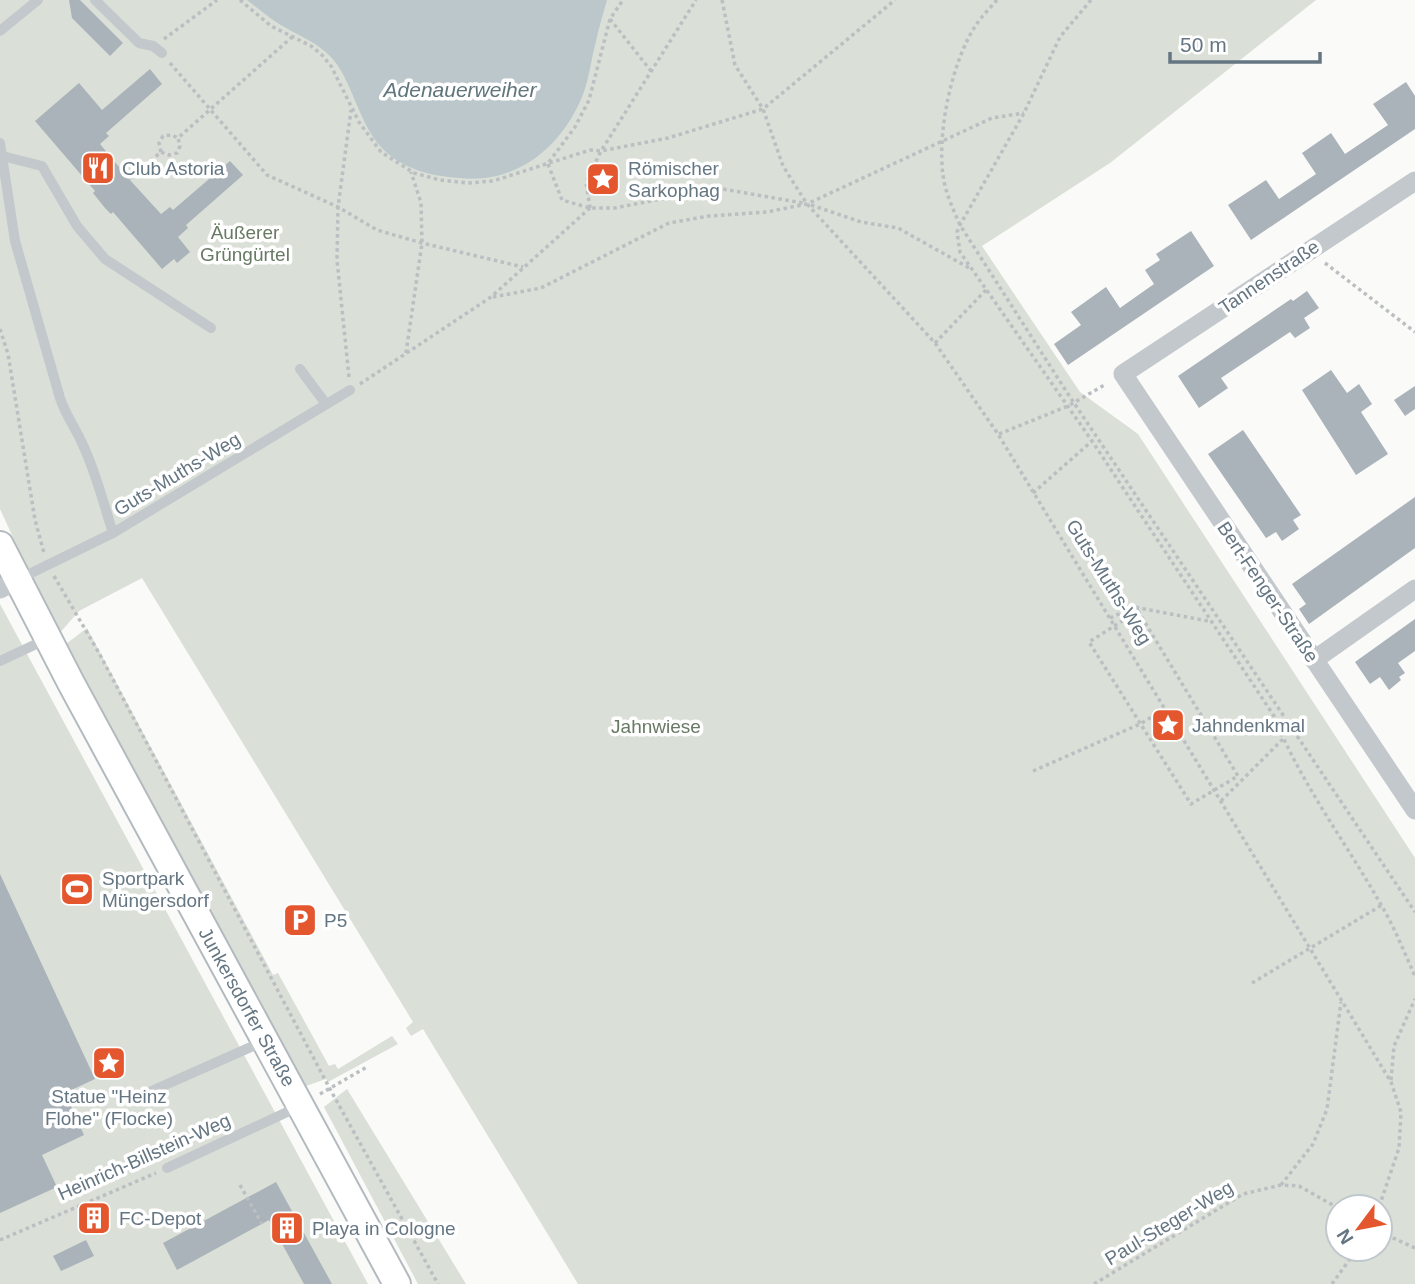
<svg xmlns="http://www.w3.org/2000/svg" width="1415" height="1284" viewBox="0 0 1415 1284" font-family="Helvetica,sans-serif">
<rect width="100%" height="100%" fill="#fafaf8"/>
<!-- green -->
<g fill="#dadfd7" fill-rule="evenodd">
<path d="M0 0H1316L1110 163 982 246 1080 392 1138 434 1415 858V1284H578L423 1029 411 1036 406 1028 413 1022 142 578 79 611 58 635 0 509ZM1338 1207H1380V1249H1338Z"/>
<polygon points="0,604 27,654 368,1284 0,1284"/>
<polygon points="87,628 273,975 278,973 329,1066 335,1064 338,1069 392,1036 398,1044 328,1082 326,1079 306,1086 66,644"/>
<polygon points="347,1089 466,1284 418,1284 324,1107"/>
</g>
<!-- water -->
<path fill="#bbc7cb" d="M247 0H607C603 14 599 27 596 41 591 59 589 80 582 97 560 149 516 184 459 178 431 176 402 169 382 148 358 123 352 78 330 56 317 43 302 37 286 28 272 20 260 10 247 0Z"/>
<!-- building -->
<g fill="#aab3b9">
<polygon points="69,0 80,0 123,43 110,56 72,18"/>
<polygon points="150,69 162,84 106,133 109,136 100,144 129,179 161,214 170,207 173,210 230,161 243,175 186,225 188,228 178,237 190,252 177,263 174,259 162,269 113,212 111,214 105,208 93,193 95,191 35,121 79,83 102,110"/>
<polygon points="1406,82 1415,96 1415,129 1251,240 1228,205 1266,180 1279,199 1316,174 1302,153 1331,133 1345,154 1388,125 1373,104"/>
<polygon points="1191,231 1214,266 1068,365 1054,344 1081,325 1071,312 1106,287 1120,308 1154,284 1145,270 1160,260 1156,254"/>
<polygon points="1307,291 1319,308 1304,318 1310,328 1295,338 1290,332 1221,378 1228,388 1199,408 1178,376 1291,299 1293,301"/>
<polygon points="1331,370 1347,393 1359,384 1372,404 1361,412 1388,454 1356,475 1302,390"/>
<polygon points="1415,386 1415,409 1405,416 1394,400"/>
<polygon points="1243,430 1301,515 1293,520 1299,529 1282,541 1276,532 1266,538 1208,454"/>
<polygon points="1415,497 1415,548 1309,624 1299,609 1306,604 1292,584"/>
<polygon points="1415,619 1415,651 1398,663 1405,673 1399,677 1401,680 1389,690 1380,677 1370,684 1355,662"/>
<polygon points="0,874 95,1079 65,1093 84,1135 42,1155 57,1187 0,1213"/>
<polygon points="276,1182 332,1284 304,1284 269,1220 177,1270 163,1243"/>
<polygon points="86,1240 94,1256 61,1271 53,1256"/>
</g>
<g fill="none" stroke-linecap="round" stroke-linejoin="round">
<!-- secondary casing -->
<g stroke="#b3babf" stroke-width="30">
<polyline id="secondary" points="0,545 71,683 397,1284"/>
</g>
<!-- path -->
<g stroke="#bbbfc2" stroke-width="3.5" stroke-dasharray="3.5 3.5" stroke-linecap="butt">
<polyline points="240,0 271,26 311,46 322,55 331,66 359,122 381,152 414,173 440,180 468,183 493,181 590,150 601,151 668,138 763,109 895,0"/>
<polyline points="722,0 735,65 763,109 783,166 807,204 935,343 998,434 1391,1082 1401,1112 1399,1148 1379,1207"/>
<path d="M997 0C990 8 982 16 976 25 952 61 937 132 943 175 945 192 953 209 960 225L1068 394 1415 912"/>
<path d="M1091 0 1060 37 1024 113 960 225 957 232 960 252 1092 441 1274 716C1300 782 1345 841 1380 903 1394 926 1404 952 1415 976"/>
<polyline points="610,19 651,71"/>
<polyline points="164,39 217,0"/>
<polyline points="170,63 267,175 338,207 377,230 422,243 523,267"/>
<polyline points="161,152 159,143 163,136 172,135 178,138"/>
<polyline points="549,162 575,127 589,100 610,19 623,0"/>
<polyline points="548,164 562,200 590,208 615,208 717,188 803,203"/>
<polyline points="129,179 161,152 169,155 177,153 180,146 178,138 292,37"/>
<polyline points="811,205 861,222 898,228 971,269"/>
<polyline points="590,208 586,182 601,151 696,0"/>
<polyline points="1325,263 1415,332"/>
<polyline points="493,297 541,288 669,223 709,216 767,212 807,204 992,118 1024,113"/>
<polyline points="0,329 8,354 35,520 44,553"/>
<polyline points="935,343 986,290"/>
<polyline points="406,353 422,243 421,203 411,172"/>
<polyline points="349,377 337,260 338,207 351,110"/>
<polyline points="360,384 491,297 590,208"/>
<polyline points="999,434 1068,406 1106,384"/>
<polyline points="1033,493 1092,441"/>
<polyline points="54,576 99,653 330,1089 438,1284"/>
<polygon points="1138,611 1238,776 1191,804 1089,642"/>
<polyline points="1110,618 1134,607 1213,622"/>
<polyline points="1033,771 1140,724 1165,709"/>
<polyline points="1221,801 1283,739"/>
<polyline points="1252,983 1382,905"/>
<polyline points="1391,1080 1394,1046 1415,999"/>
<polyline points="320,1094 367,1067"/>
<polyline points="240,1185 262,1224"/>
<polyline points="1281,1185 1313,1144 1327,1109 1341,1002"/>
<polyline points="1380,1232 1415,1248"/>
<polyline points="0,1240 156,1173"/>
<polyline points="1094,1284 1243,1194 1281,1185 1299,1186 1338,1208"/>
<polyline points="1332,1284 1357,1249"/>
</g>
<!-- lane -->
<g stroke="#c3c8cc" stroke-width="10">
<polyline points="95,0 139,43 153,46 162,53"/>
<polyline points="0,31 38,0"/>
<path d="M0 143 15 241 60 398C65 414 75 427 82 443 96 472 103 502 113 533"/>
<polyline points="2,156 42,166 77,226 105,259 211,328"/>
<polyline points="300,369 326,404"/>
<polyline points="19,579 113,533 350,390"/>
<polyline points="0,661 47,639"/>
<polyline points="129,1101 262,1042"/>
<polyline points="167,1168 300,1106"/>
</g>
<!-- street -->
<g stroke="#c3c8cc" stroke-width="19">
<polyline points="1415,181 1123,374 1415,810"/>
<polyline points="0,589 18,580"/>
<polyline points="1314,660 1415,589"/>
</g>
<!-- secondary -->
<use href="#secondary" stroke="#fff" stroke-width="26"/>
</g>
<!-- icons -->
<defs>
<g id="restaurant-square" transform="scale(1.75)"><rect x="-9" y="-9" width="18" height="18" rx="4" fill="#e4572e" stroke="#fff"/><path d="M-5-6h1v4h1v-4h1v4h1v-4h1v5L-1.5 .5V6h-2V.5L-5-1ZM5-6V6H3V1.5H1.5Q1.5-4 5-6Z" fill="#fff"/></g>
<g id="sight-square" transform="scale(1.75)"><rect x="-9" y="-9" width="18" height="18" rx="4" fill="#e4572e" stroke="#fff"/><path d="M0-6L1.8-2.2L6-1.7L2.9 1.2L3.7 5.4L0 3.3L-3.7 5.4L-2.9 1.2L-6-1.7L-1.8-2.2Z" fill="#fff"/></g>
<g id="stadium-square" transform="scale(1.75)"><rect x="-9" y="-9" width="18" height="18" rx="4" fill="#e4572e" stroke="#fff"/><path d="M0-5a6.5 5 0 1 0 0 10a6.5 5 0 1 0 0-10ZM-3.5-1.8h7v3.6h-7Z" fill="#fff"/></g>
<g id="parking-square" transform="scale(1.75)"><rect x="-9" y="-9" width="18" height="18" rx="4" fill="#e4572e" stroke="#fff"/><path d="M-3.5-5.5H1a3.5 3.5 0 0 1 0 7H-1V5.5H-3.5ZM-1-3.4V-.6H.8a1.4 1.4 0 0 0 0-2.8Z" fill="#fff"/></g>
<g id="building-square" transform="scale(1.75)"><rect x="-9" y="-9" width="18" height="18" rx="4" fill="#e4572e" stroke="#fff"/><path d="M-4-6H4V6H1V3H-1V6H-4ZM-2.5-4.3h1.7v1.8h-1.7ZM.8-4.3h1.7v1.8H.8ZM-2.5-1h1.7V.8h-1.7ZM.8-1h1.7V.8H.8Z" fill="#fff"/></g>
</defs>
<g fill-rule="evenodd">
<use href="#restaurant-square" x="98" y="168"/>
<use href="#sight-square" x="603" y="179"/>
<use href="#sight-square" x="1168" y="725"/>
<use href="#stadium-square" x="77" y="889"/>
<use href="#parking-square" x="300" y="920"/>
<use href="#sight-square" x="109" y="1063"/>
<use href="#building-square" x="94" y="1218"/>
<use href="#building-square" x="287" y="1228"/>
</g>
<g text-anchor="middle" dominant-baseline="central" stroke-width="7" stroke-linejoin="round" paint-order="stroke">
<!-- poi labels -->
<g font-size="19" fill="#657683" stroke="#fff" text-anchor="start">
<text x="122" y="168">Club Astoria</text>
<text x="628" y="168">Römischer<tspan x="628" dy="22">Sarkophag</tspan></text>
<text x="1192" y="725">Jahndenkmal</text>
<text x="102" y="878">Sportpark<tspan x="102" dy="22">Müngersdorf</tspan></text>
<text x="324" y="920">P5</text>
<text x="109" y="1096" text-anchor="middle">Statue "Heinz<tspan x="109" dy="22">Flohe" (Flocke)</tspan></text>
<text x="119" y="1218">FC-Depot</text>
<text x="312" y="1228">Playa in Cologne</text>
</g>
<!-- park labels -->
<g font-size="19" fill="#687a64" stroke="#fff">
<text x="245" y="232">Äußerer<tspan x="245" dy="22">Grüngürtel</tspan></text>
<text x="656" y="726">Jahnwiese</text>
</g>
<!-- street labels -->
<g font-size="19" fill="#657683" stroke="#fff">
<text transform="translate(1269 277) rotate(-34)">Tannenstraße</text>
<text transform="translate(177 474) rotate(-31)">Guts-Muths-Weg</text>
<text transform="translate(1109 582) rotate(58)">Guts-Muths-Weg</text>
<text transform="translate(1268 592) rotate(56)">Bert-Fenger-Straße</text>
<text transform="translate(247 1007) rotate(61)">Junkersdorfer Straße</text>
<text transform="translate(144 1157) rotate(-24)">Heinrich-Billstein-Weg</text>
<text transform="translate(1169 1223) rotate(-31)">Paul-Steger-Weg</text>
</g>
<!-- water labels -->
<g font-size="21" font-style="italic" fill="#60757c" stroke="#fff">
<text x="460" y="89">Adenauerweiher</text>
</g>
</g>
<!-- north arrow -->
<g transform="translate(1359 1228) rotate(238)"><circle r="33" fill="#ffffff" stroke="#c1c8cd" stroke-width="2"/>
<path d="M0-5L12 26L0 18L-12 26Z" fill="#e4572e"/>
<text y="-10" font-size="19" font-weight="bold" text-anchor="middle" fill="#657683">N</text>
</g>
<!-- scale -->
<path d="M1170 52v10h150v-10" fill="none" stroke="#657683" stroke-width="3.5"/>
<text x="1180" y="52" font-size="21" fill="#657683" stroke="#ffffff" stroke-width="5" paint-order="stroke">50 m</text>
</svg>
